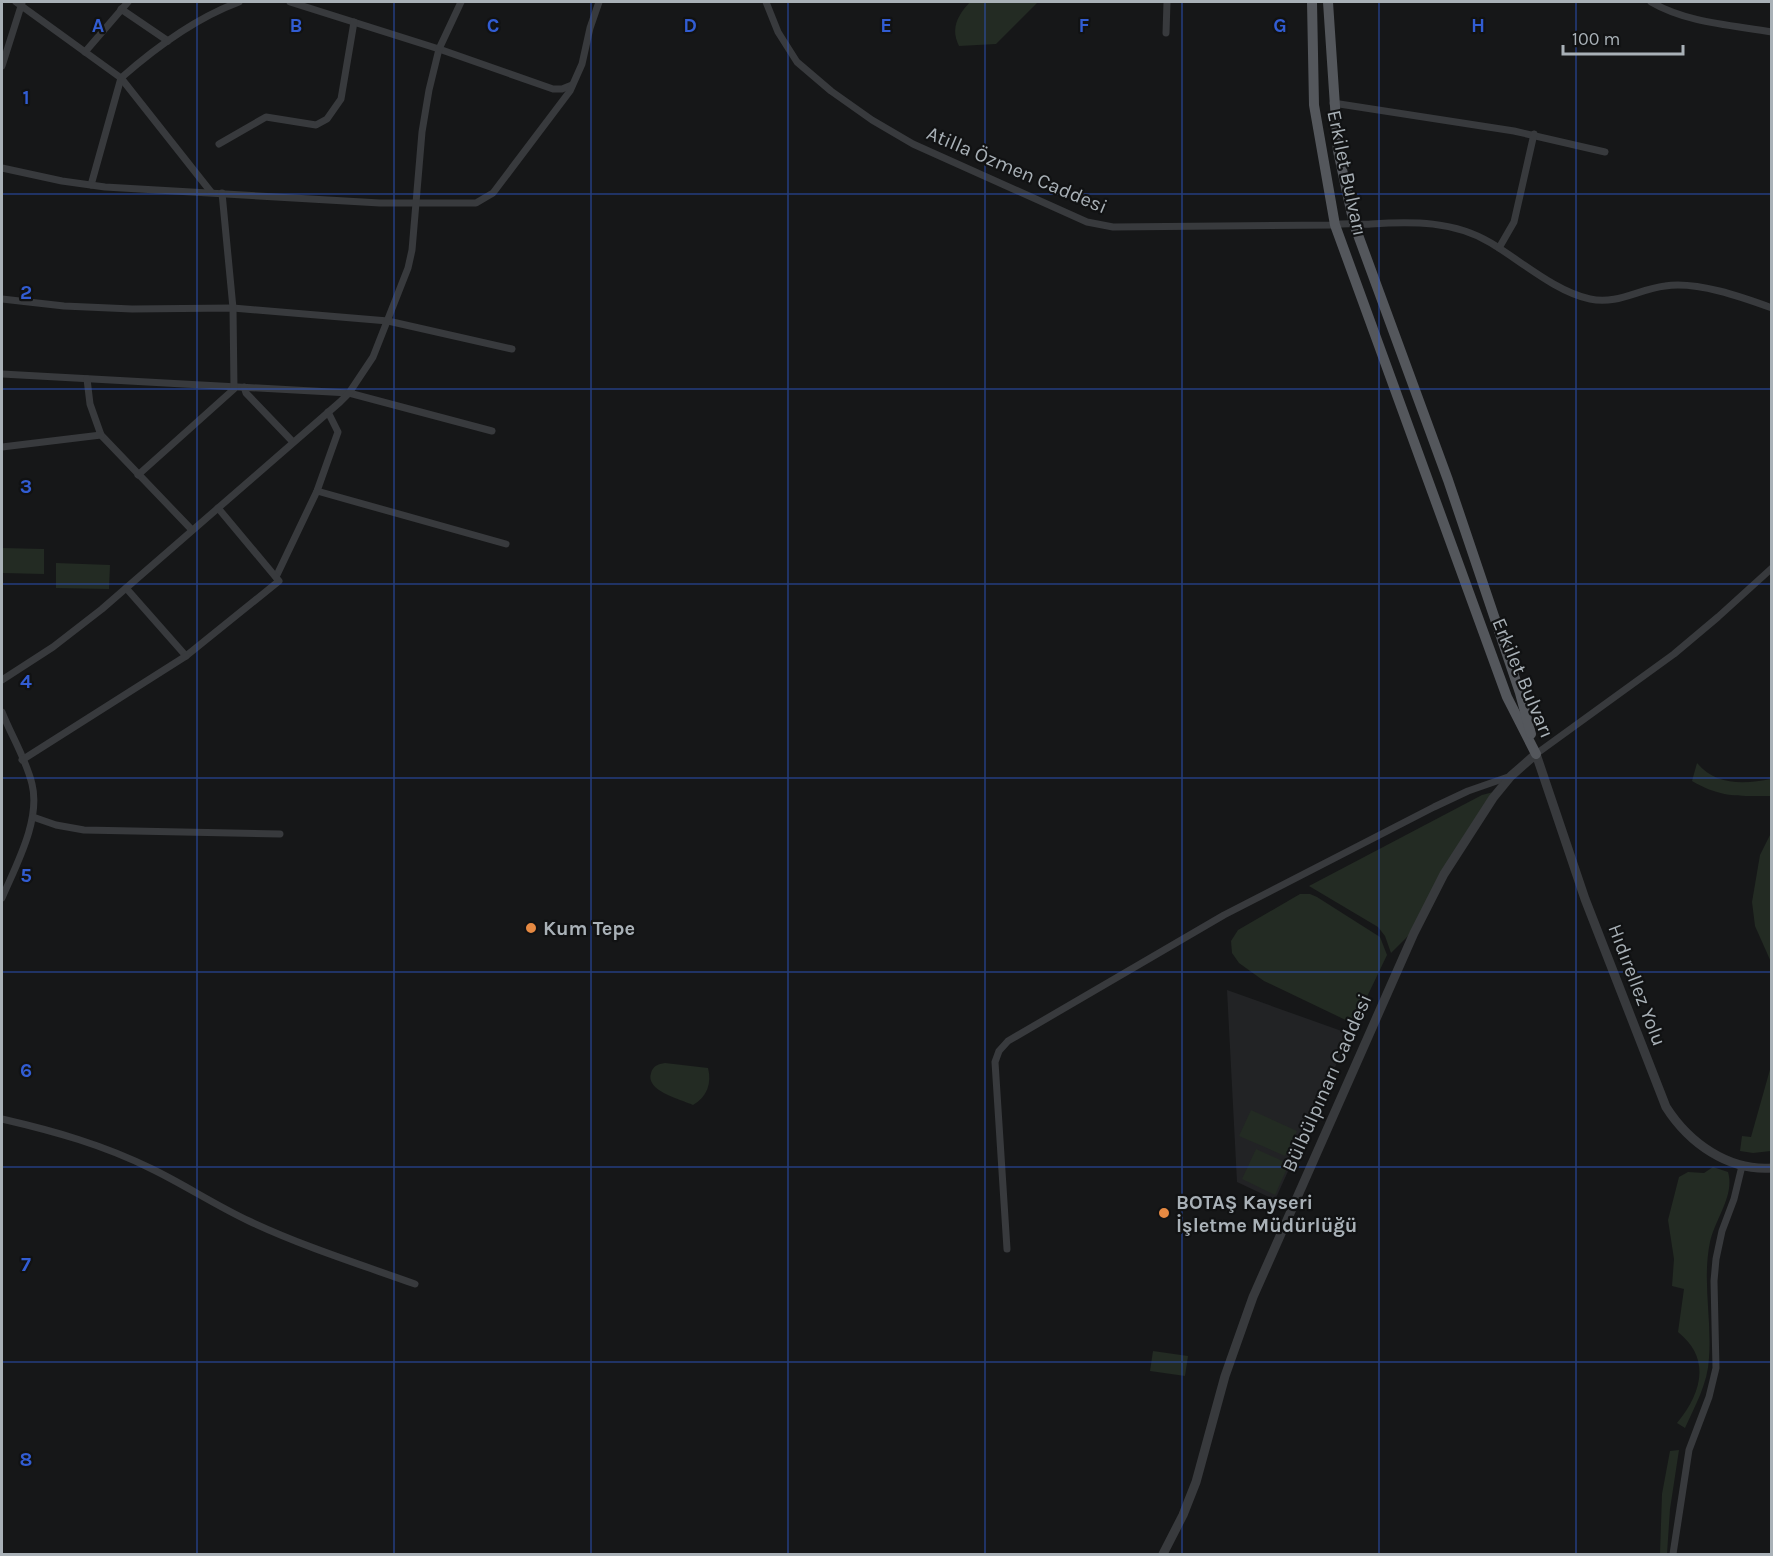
<svg xmlns="http://www.w3.org/2000/svg" width="1773" height="1556" viewBox="0 0 1773 1556" font-family="Karla,sans-serif">
<rect width="100%" height="100%" fill="#161718"/>
<!-- built -->
<polygon fill="#222325" points="1227,990 1350,1034 1275,1200 1237,1182"/>
<!-- green -->
<g fill="#232b23">
<path d="M970 2H1038L996 44 959 46C950 28 958 15 970 2Z"/>
<polygon points="2,548 44,549 44,574 2,573"/>
<polygon points="56,563 110,565 109,589 56,588"/>
<path d="M1697 763C1716 786 1745 784 1771 779V796C1739 796 1721 798 1692 781Z"/>
<polygon points="1501,790 1450,868 1416,928 1391,953 1385,936 1378,927 1309,886 1482,795"/>
<polygon points="1771,833 1772,833 1771,962 1755,926 1752,902 1760,855"/>
<polygon points="1300,894 1310,894 1317,897 1380,937 1387,955 1354,1024 1264,981 1239,963 1232,953 1231,941 1238,930"/>
<path d="M665 1063 708 1068C712 1083 707 1097 693 1105 680 1099 645 1091 651 1073 653 1066 658 1064 665 1063Z"/>
<polygon points="1771,1066 1771,1151 1753,1153 1740,1151 1742,1136 1751,1137"/>
<polygon points="1251,1110 1297,1131 1285,1156 1239,1136"/>
<polygon points="1256,1149 1289,1164 1275,1195 1242,1179"/>
<path d="M1713 1167 1728 1172C1735 1195 1715 1219 1710 1242 1702 1281 1712 1319 1709 1358 1708 1383 1695 1406 1685 1428L1677 1423C1701 1394 1712 1359 1678 1332L1684 1289 1672 1286 1674 1259 1668 1220 1679 1177 1688 1172 1704 1173Z"/>
<polygon points="1153,1351 1188,1356 1185,1376 1150,1371"/>
<polygon points="1679,1450 1670,1509 1667,1554 1660,1554 1662,1494 1670,1451"/>
</g>
<g fill="none" stroke-linecap="round" stroke-linejoin="round">
<!-- minor -->
<g stroke="#383a3d" stroke-width="7">
<polyline points="16,2 121,78 91,185"/>
<polyline points="290,2 439,49 553,89 562,89 572,85"/>
<path d="M766 2 778 32 797 62 831 91 872 120 913 144 1087 222 1113 227 1335 225C1347 222 1359 225 1371 224 1412 221 1455 221 1491 243 1521 261 1556 292 1590 299 1617 305 1639 289 1665 286 1697 281 1742 297 1772 308"/>
<path d="M1651 2C1687 23 1731 25 1772 32"/>
<polyline points="121,9 168,41"/>
<polyline points="1166,33 1167,2"/>
<polyline points="85,52 128,2"/>
<polyline points="2,66 22,3"/>
<polyline points="1333,103 1514,131 1605,152"/>
<polyline points="219,144 266,117 316,125 327,119 341,99 354,22"/>
<polyline points="2,168 62,181 105,187 380,203 476,203 493,193 570,91 582,64 590,28 599,2"/>
<path d="M211 192 121 78C155 48 196 18 239 2"/>
<polyline points="1499,248 1514,222 1534,134"/>
<polyline points="2,299 64,306 132,309 233,308 388,321 512,349"/>
<polyline points="2,374 349,393 492,431"/>
<polyline points="87,379 90,404 101,435 192,530"/>
<polyline points="244,387 246,393 293,442"/>
<polyline points="2,447 101,435"/>
<polyline points="138,475 234,389 233,308 222,193"/>
<polyline points="317,491 506,544"/>
<polyline points="276,577 317,491 338,432 328,412"/>
<polyline points="126,588 186,656 279,581 218,508"/>
<polyline points="2,680 53,647 102,609 340,402 349,393 373,357 408,268 412,250 422,132 429,90 439,49 461,2"/>
<path d="M2 712C11 735 26 759 32 784 41 820 16 865 2 898"/>
<polyline points="1536,754 1674,654 1718,617 1772,568"/>
<polyline points="22,760 186,656"/>
<polyline points="33,817 56,825 84,830 280,834"/>
<path d="M2 1119C54 1131 104 1145 152 1169 185 1185 215 1205 249 1221 302 1246 359 1264 415 1284"/>
<polyline points="1007,1249 995,1062 999,1051 1008,1041 1224,915 1434,807 1468,791 1511,776"/>
<polyline points="1673,1554 1689,1450 1709,1397 1716,1368 1714,1281 1716,1259 1722,1231 1734,1199 1742,1166"/>
</g>
<!-- tertiary -->
<path stroke="#383a3d" stroke-width="9" d="M1163 1554 1183 1515 1196 1482 1225 1376 1253 1297 1414 933 1444 874 1493 798 1511 776 1536 754 1585 899 1666 1107C1689 1143 1728 1171 1772 1168"/>
<!-- primary -->
<g stroke="#54575c" stroke-width="10">
<polyline points="1312,2 1314,105 1335,225 1507,697 1536,754"/>
<polyline points="1328,2 1338,151 1354,224 1448,480 1520,693 1531,734"/>
</g>
</g>
<!-- grid -->
<path fill="none" stroke="#325dd3" stroke-width="1.5" stroke-opacity="0.55" d="M197 2V1554M394 2V1554M591 2V1554M788 2V1554M985 2V1554M1182 2V1554M1379 2V1554M1576 2V1554M2 194H1772M2 389H1772M2 584H1772M2 778H1772M2 972H1772M2 1167H1772M2 1362H1772"/>
<!-- markers -->
<g fill="#e58942" stroke="#111213" stroke-width="2">
<circle cx="531" cy="928" r="6"/>
<circle cx="1164" cy="1213" r="6"/>
</g>
<g text-anchor="middle" dominant-baseline="central" stroke-width="4.5" stroke-linejoin="round" paint-order="stroke">
<!-- street labels -->
<g font-size="20" fill="#a9b1b7" stroke="#111213">
<text transform="translate(1017 170) rotate(23)">Atilla Özmen Caddesi</text>
<text transform="translate(1347 173) rotate(78)">Erkilet Bulvarı</text>
<text transform="translate(1523 678) rotate(67)">Erkilet Bulvarı</text>
<text transform="translate(1637 985) rotate(69)">Hıdırellez Yolu</text>
<text transform="translate(1327 1083) rotate(-66)">Bülbülpınarı Caddesi</text>
</g>
<!-- poi labels -->
<g font-size="20" font-weight="bold" fill="#a9b1b7" stroke="#111213" text-anchor="start">
<text x="543" y="928">Kum Tepe</text>
<text x="1176" y="1202">BOTAŞ Kayseri<tspan x="1176" dy="23">İşletme Müdürlüğü</tspan></text>
</g>
</g>
<g font-size="20" text-anchor="middle" font-weight="bold" fill="#325dd3" stroke="#111213" stroke-width="4.5" stroke-linejoin="round" paint-order="stroke">
<text x="98" y="32">A</text>
<text x="296" y="32">B</text>
<text x="493" y="32">C</text>
<text x="690" y="32">D</text>
<text x="886" y="32">E</text>
<text x="1084" y="32">F</text>
<text x="1280" y="32">G</text>
<text x="1478" y="32">H</text>
<text x="26" y="104">1</text>
<text x="26" y="299">2</text>
<text x="26" y="493">3</text>
<text x="26" y="688">4</text>
<text x="26" y="882">5</text>
<text x="26" y="1077">6</text>
<text x="26" y="1271">7</text>
<text x="26" y="1466">8</text>
</g>
<!-- border -->
<rect width="1773" height="1556" fill="none" stroke="#a9b1b7" stroke-width="6"/>
<!-- scale -->
<path d="M1563 45v9h120v-9" fill="none" stroke="#a9b1b7" stroke-width="3"/>
<text x="1572" y="45" font-size="18" fill="#a9b1b7" stroke="#111213" stroke-width="4.5" paint-order="stroke">100 m</text>
</svg>
